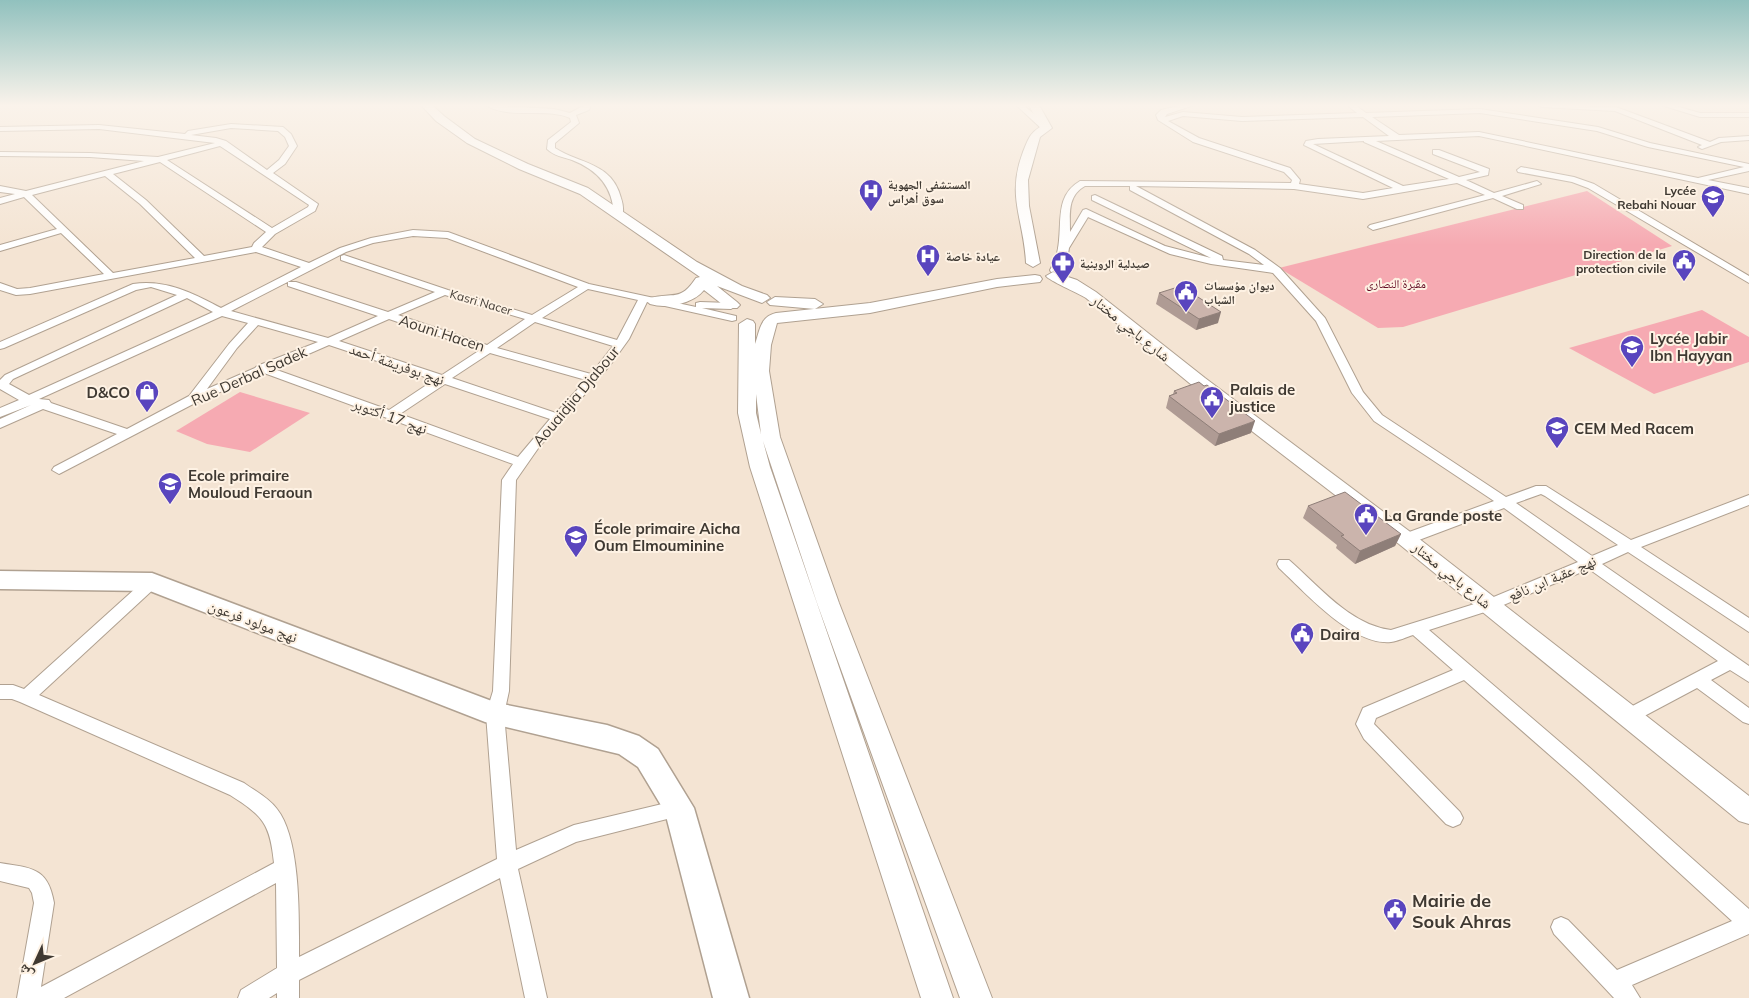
<svg xmlns="http://www.w3.org/2000/svg" width="1749" height="998" viewBox="0 0 1749 998" font-family="Mulish,'Noto Naskh Arabic',sans-serif">
<rect width="100%" height="100%" fill="#f4e4d3"/>
<!-- green -->
<g fill="#f6aab2">
<polygon points="1587,191 1672,246 1403,327 1378,328 1279,268"/>
<polygon points="1702,310 1749,337 1749,362 1654,394 1569,348"/>
<polygon points="240,392 310,413 250,452 207,444 176,431"/>
</g>
<g fill="none" stroke-linecap="round" stroke-linejoin="round">
<!-- street casing -->
<g stroke="#b0a191" stroke-width="2">
<g id="street">
<path d="M486 105 554 109 570 113 585 105H591L589 110 576 115 579 123 555 143V148C579 164 612 162 621 198 623 204 624 211 622 217L614 215C613 187 598 170 572 160 563 157 554 156 547 149L548 140 571 122 570 118C545 107 508 120 486 105Z"/>
<polygon points="1016,105 1023,105 1049,126 1049,130 1043,130"/>
<path d="M1182 105H1194L1167 114 1165 117 1183 112 1242 117 1357 113 1347 105H1355L1366 113 1480 109 1598 127 1650 143 1749 164V171L1708 180 1749 188V194L1479 136 1376 141 1459 177 1480 172 1433 154V150H1439L1489 169 1488 175 1466 180 1494 193 1537 181 1541 184 1502 196 1523 205V209H1517L1493 198 1373 230 1368 227 1370 225 1485 195 1457 183 1363 199 1294 189 1136 186 1255 250 1280 268 1325 318 1363 392 1382 415 1506 497 1536 486H1546L1631 540 1749 495V505L1641 547 1749 618V632L1628 552 1602 564 1749 666V682L1730 670 1711 680 1749 708V724L1743 722 1697 688 1635 721 1629 723 1623 721 1620 716 1623 711 1718 661 1589 569 1494 609 1429 630 1589 767 1749 909V934L1632 985 1640 998H1614L1554 934 1551 927 1554 920 1561 917 1568 920 1617 970 1732 921 1577 779 1464 680 1376 718 1374 724 1460 812 1463 818 1460 824 1453 827 1446 824 1364 739 1356 724 1363 708 1453 670 1413 635C1407 637 1398 641 1391 642 1352 646 1305 592 1279 568L1277 564 1279 560H1289C1319 586 1350 625 1391 630L1484 601 1578 562 1504 508 1411 543H1401L1399 539 1401 535 1494 501 1374 421 1352 393 1316 321 1273 273 1211 264 1170 254 1088 217 1069 248 1067 260 1060 270 1051 272 1050 270C1070 239 1047 200 1080 181L1291 183 1292 180 1284 172 1193 142 1158 120 1156 115 1161 110ZM1480 113 1597 131 1648 147 1744 167 1698 178 1479 132 1399 135 1372 117ZM1183 116 1242 121 1363 117 1389 136 1318 139 1306 141 1304 145 1393 188 1363 193 1299 184 1300 180 1290 168 1199 138 1168 121ZM1364 141V142L1449 179 1403 186 1313 144ZM1085 186H1130V190L1249 254 1264 265 1223 260 1222 256 1095 195 1092 196V200L1211 258 1165 246 1086 209 1083 210 1070 232C1070 214 1067 196 1085 186ZM1541 494 1545 496 1618 545 1592 556 1516 503Z"/>
<polygon points="1538,105 1616,107 1710,142 1719,138 1749,136 1749,140 1721,142 1702,149 1698,147 1702,145 1615,111 1542,107"/>
<polygon points="1661,105 1672,105 1700,113 1749,113 1749,117 1700,117"/>
<path d="M231 124 283 127 291 134 297 146 285 164 273 173 318 204 315 211 275 234 262 247 309 263 340 248 371 238 413 230 448 232 589 284 696 307V303L700 302 731 303 736 306 731 309 702 308 736 316V320L732 321 647 302 629 339 611 364 539 447 516 480 509 691 504 714 516 850 574 825 679 800 686 802 688 808 686 814 679 816 576 842 518 869 547 998H525L500 878 299 980V998H277V993L269 998H238L241 990 277 968 276 883 64 998H17L34 903 32 893 29 888 0 881V863C31 868 48 867 54 903L41 987 274 863C270 823 263 816 230 795L20 702 12 699H0V685H13L24 689 147 578H157L160 582 157 586 39 695 244 783C255 791 269 798 277 809 301 839 299 919 299 957L497 859 486 714 493 691 502 480 513 464 264 373 197 402 59 474 52 470 54 467 117 434 43 409 0 428V419L31 405 0 417V408L19 400 0 389V380L5 375 177 295 151 287 136 290 4 348 0 349V342L133 284C165 279 193 293 221 308L301 267 256 252 30 294 16 295 0 290V283L17 289 30 288 104 274 61 233 0 251V245L57 229 24 197 0 204V198L15 194 0 192V186L26 191 144 161 90 157 0 156V152L90 153 158 157 215 143 99 129 0 131V127L99 125 185 134 188 131ZM231 128 278 131 285 137 289 146 279 160 267 170 226 141 216 138 191 135ZM220 146 309 205 308 207 272 228 167 160ZM160 162 266 232 254 243 252 247 204 256 146 200 113 174ZM105 176 140 204 195 258 113 273 32 195ZM413 236 447 238 578 287 532 315 448 290 344 255 341 256V260L435 292 388 312 296 282H288V286L378 316 328 338 231 311 346 252 373 243ZM588 289 638 300 617 340 542 318ZM445 295 525 319 487 345 398 315ZM187 298 213 312 29 395 9 384 13 379ZM222 316 248 323 229 344 189 396 127 429 51 403 49 400 39 399ZM389 319 480 350 442 375 339 341ZM535 322 613 346 591 374 497 348ZM258 325 318 342 257 366 255 368 207 389 237 348ZM329 345 434 380 389 410 274 369ZM490 353 586 380 556 413 452 378ZM445 384 550 419 518 457 400 414Z"/>
<polygon points="1521,167 1574,177 1594,184 1749,276 1749,283 1588,188 1572,182 1518,172 1517,170"/>
</g>
</g>
<!-- secondary casing -->
<g stroke="#b0a191" stroke-width="2">
<g id="secondary">
<path d="M421 105H432L444 116 475 139 528 164 588 188 697 262 742 286 767 295 770 298 762 303 717 286 737 302 740 305 737 308H727L704 290C693 304 667 309 650 304L647 301 650 298C674 292 680 302 696 278L700 277 580 194 519 169 467 143 436 121Z"/>
<path d="M1029 105H1039L1052 128 1040 137 1028 180 1029 206 1040 263 1033 267 1026 263C1024 219 1006 197 1023 152 1028 140 1029 134 1040 127Z"/>
<path d="M1053 272 1077 280 1096 292 1205 378 1413 534 1749 796V824L1739 821 1399 544 1193 386 1086 298C1078 293 1048 280 1046 276Z"/>
<path d="M1035 275 1040 276 1042 279 1040 282 997 287 870 313 777 323 771 345 769 371 780 437 839 603 992 998H960L817 603 763 441 770 467 953 998H921L750 467 738 413 739 324 747 319 753 321 755 324V344C760 330 760 317 776 313L870 303 997 279ZM756 394 761 434 756 413Z"/>
<polygon points="775,297 815,299 823,304 815,309 770,305 767,302"/>
</g>
</g>
<!-- primary casing -->
<g stroke="#b0a191" stroke-width="3">
<polygon id="primary" points="0,571 152,573 497,703 607,725 639,736 658,749 694,808 749,998 713,998 665,812 638,767 619,754 485,722 150,591 0,589"/>
</g>
<!-- street -->
<use href="#street" fill="#fff" fill-rule="evenodd"/>
<!-- secondary -->
<use href="#secondary" fill="#fff" fill-rule="evenodd"/>
<!-- primary -->
<use href="#primary" fill="#fff" fill-rule="evenodd"/>
</g>
<!-- wall -->
<g fill="#af9b94">
<polygon points="1159,293 1218,323 1196,330 1156,304"/>
<polygon points="1174,391 1251,433 1215,446 1166,408 1169,396 1173,394"/>
<polygon points="1308,506 1401,534 1395,546 1355,564 1336,548 1337,545 1303,518"/>
</g>
<!-- shaded-wall -->
<g fill="#8e7e78">
<polygon points="1221,312 1218,323 1196,330 1199,319"/>
<polygon points="1255,421 1251,433 1215,446 1219,434"/>
<polygon points="1401,534 1395,546 1355,564 1360,551"/>
</g>
<!-- building -->
<g fill="#cbb4ac" stroke="#8e7e78">
<polygon points="1181,286 1221,312 1199,319 1159,293"/>
<polygon points="1199,382 1204,386 1207,385 1255,421 1219,434 1169,396 1177,393 1174,391"/>
<polygon points="1345,492 1401,534 1360,551 1341,536 1344,535 1308,506"/>
</g>
<!-- sky -->
<linearGradient id="sky" x2="0" y2="1"><stop stop-color="#91c1be"/><stop offset="0.43" stop-color="#faf3eb"/><stop offset="1" stop-color="#faf3eb" stop-opacity="0"/></linearGradient>
<rect width="1749" height="245" fill="url(#sky)"/>
<!-- icons -->
<defs>
<g id="hospital-pin" transform="scale(1.25)"><path d="M0 17L-7.5 6A9.5 9.5 0 1 1 7.5 6Z" fill="#5945be" stroke="#fef2e4"/><path d="M-5-5h3v3.5h4V-5h3V5h-3V1.5h-4V5h-3Z" fill="#fff"/></g>
<g id="school-pin" transform="scale(1.25)"><path d="M0 17L-7.5 6A9.5 9.5 0 1 1 7.5 6Z" fill="#5945be" stroke="#fef2e4"/><path d="M0-5L7-2L0 1L-7-2ZM-4 1L0 2.5L4 1V4Q0 6-4 4Z" fill="#fff"/></g>
<g id="civic-pin" transform="scale(1.25)"><path d="M0 17L-7.5 6A9.5 9.5 0 1 1 7.5 6Z" fill="#5945be" stroke="#fef2e4"/><path d="M-.6-6.5H3V-4.5H.6V-3L4-1V1h2V6H-6V1h2V-1L-.6-3ZM-1.2 2.5V6h2.4V2.5Z" fill="#fff"/></g>
<g id="pharmacy-pin" transform="scale(1.25)"><path d="M0 17L-7.5 6A9.5 9.5 0 1 1 7.5 6Z" fill="#5945be" stroke="#fef2e4"/><path d="M-2-6h4v4h4v4h-4v4h-4v-4h-4v-4h4Z" fill="#fff"/></g>
<g id="shop-pin" transform="scale(1.25)"><path d="M0 17L-7.5 6A9.5 9.5 0 1 1 7.5 6Z" fill="#5945be" stroke="#fef2e4"/><path d="M-5-2.5h2.3a2.7 3.5 0 0 1 5.4 0H5L5.5 6h-11ZM-1.5-2.5h3a1.5 2.3 0 0 0-3 0Z" fill="#fff"/></g>
</defs>
<g fill-rule="evenodd">
<use href="#hospital-pin" x="871" y="191"/>
<use href="#school-pin" x="1713" y="197"/>
<use href="#hospital-pin" x="928" y="256"/>
<use href="#civic-pin" x="1684" y="261"/>
<use href="#pharmacy-pin" x="1063" y="263"/>
<use href="#civic-pin" x="1186" y="292"/>
<use href="#school-pin" x="1632" y="347"/>
<use href="#shop-pin" x="147" y="392"/>
<use href="#civic-pin" x="1212" y="398"/>
<use href="#school-pin" x="1557" y="428"/>
<use href="#school-pin" x="170" y="484"/>
<use href="#civic-pin" x="1366" y="515"/>
<use href="#school-pin" x="576" y="537"/>
<use href="#civic-pin" x="1302" y="634"/>
<use href="#civic-pin" x="1395" y="910"/>
</g>
<g text-anchor="middle" dominant-baseline="central" stroke-width="4" stroke-linejoin="round" paint-order="stroke">
<!-- far-poi labels -->
<g font-size="12" font-weight="bold" fill="#3f3932" stroke="#fef2e4" text-anchor="start">
<text x="888" y="184">المستشفى الجهوية<tspan x="888" dy="14">سوق أهراس</tspan></text>
<text x="1696" y="190" text-anchor="end">Lycée<tspan x="1696" dy="14">Rebahi Nouar</tspan></text>
<text x="1666" y="254" text-anchor="end">Direction de la<tspan x="1666" dy="14">protection civile</tspan></text>
<text x="946" y="256">عيادة خاصة</text>
<text x="1080" y="263">صيدلية الروينية</text>
<text x="1204" y="285">ديوان مؤسسات<tspan x="1204" dy="14">الشباب</tspan></text>
</g>
<!-- far-park labels -->
<g font-size="12" fill="#640d25" stroke="#fef2e4">
<text x="1396" y="283">مقبرة النصارى</text>
</g>
<!-- far-street labels -->
<g font-size="12" fill="#3f3932" stroke="#fef2e4">
<text transform="translate(481 302) rotate(16)">Kasri Nacer</text>
</g>
<!-- street labels -->
<g font-size="15" fill="#3f3932" stroke="#fef2e4">
<text transform="translate(1131 328) rotate(39)">شارع باجي مختار</text>
<text transform="translate(442 333) rotate(18)">Aouni Hacen</text>
<text transform="translate(397 364) rotate(19)">نهج بوفريشة أحمد</text>
<text transform="translate(249 376) rotate(-24)">Rue Derbal Sadek</text>
<text transform="translate(576 396) rotate(-50)">Aouaidjia Djabour</text>
<text transform="translate(390 416) rotate(20)">نهج 17 أكتوبر</text>
<text transform="translate(1452 575) rotate(39)">شارع باجي مختار</text>
<text transform="translate(1552 578) rotate(-23)">نهج عقبة ابن نافع</text>
<text transform="translate(253 621) rotate(21)">نهج مولود فرعون</text>
</g>
<!-- poi labels -->
<g font-size="15" font-weight="bold" fill="#3f3932" stroke="#fef2e4" text-anchor="start">
<text x="1650" y="338">Lycée Jabir<tspan x="1650" dy="17">Ibn Hayyan</tspan></text>
<text x="1230" y="389">Palais de<tspan x="1230" dy="17">justice</tspan></text>
<text x="130" y="392" text-anchor="end">D&amp;CO</text>
<text x="1574" y="428">CEM Med Racem</text>
<text x="188" y="475">Ecole primaire<tspan x="188" dy="17">Mouloud Feraoun</tspan></text>
<text x="1384" y="515">La Grande poste</text>
<text x="594" y="528">École primaire Aicha<tspan x="594" dy="17">Oum Elmouminine</tspan></text>
<text x="1320" y="634">Daira</text>
</g>
<!-- near-poi labels -->
<g font-size="18" font-weight="bold" fill="#3f3932" stroke="#fef2e4" text-anchor="start">
<text x="1412" y="900">Mairie de<tspan x="1412" dy="21">Souk Ahras</tspan></text>
</g>
</g>
<!-- north arrow -->
<g transform="translate(35 963) rotate(226)" stroke="#fef2e4" stroke-width="4" paint-order="stroke">
<path d="M0-4L9 19L0 12L-9 19Z" fill="#3f3932"/>
<text y="-8" font-size="14" font-weight="bold" text-anchor="middle" fill="#3f3932">ش</text>
</g>
</svg>
